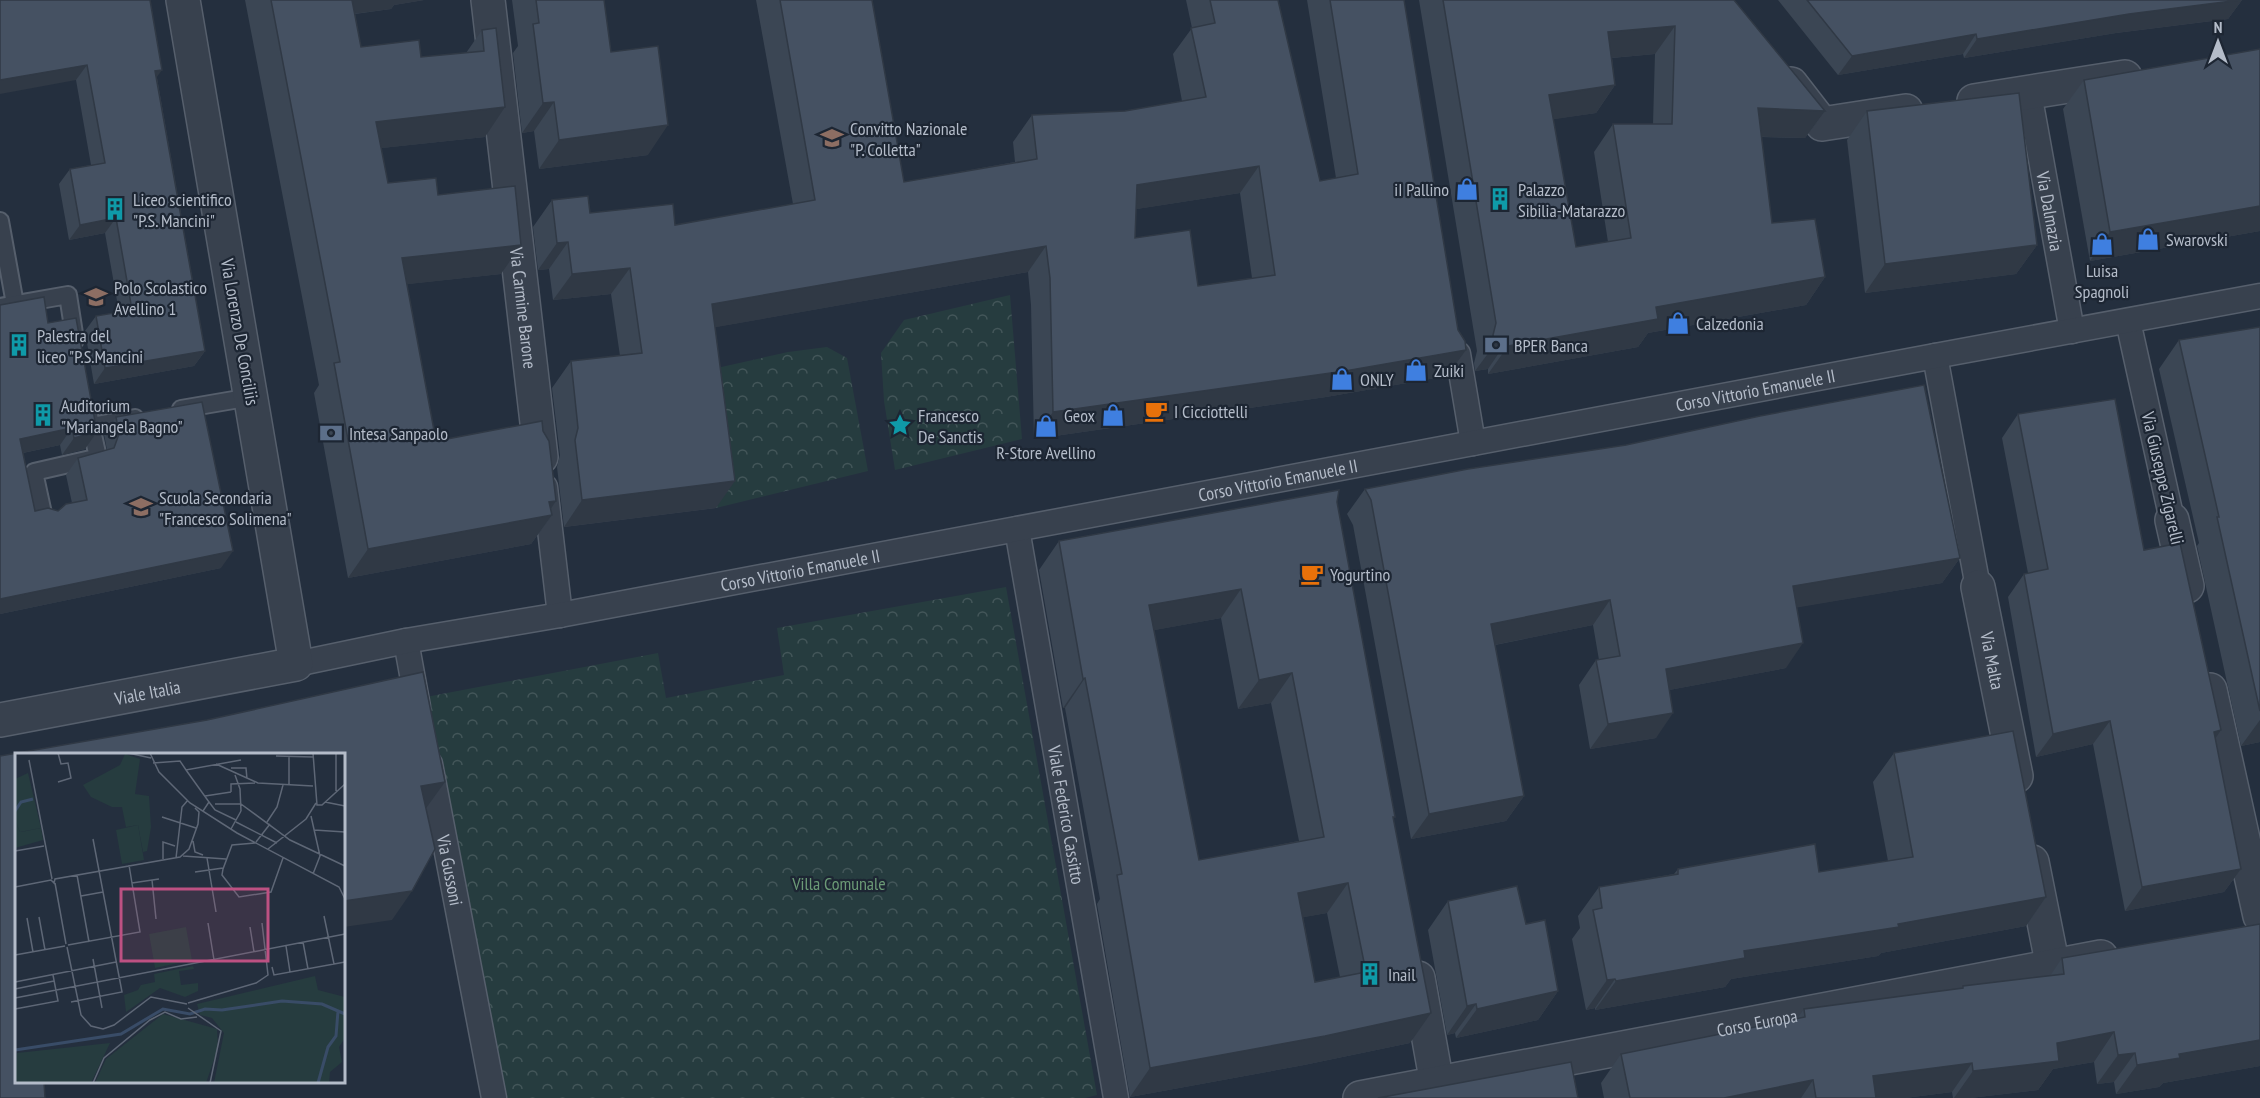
<svg xmlns="http://www.w3.org/2000/svg" width="2260" height="1098" viewBox="0 0 2260 1098" font-family="'PT Sans Narrow',sans-serif">
<defs>
<pattern id="park-crowns" width="20" height="18" patternUnits="userSpaceOnUse" patternTransform="scale(1.5)"><rect width="20" height="18" fill="#263c3f"/><path d="M2 6a3 3 0 1 1 6 0M12 15a3 3 0 1 1 6 0" fill="none" stroke="#435659"/></pattern>
</defs>
<rect width="100%" height="100%" fill="#242f3e"/>
<!-- park -->
<g fill="url(#park-crowns)">
<polygon points="1010,295 1022,439 895,470 884,401 881,353 904,320"/>
<polygon points="827,347 847,358 868,471 716,508 699,372 788,352"/>
<polygon points="1006,587 1097,1095 1085,1098 505,1098 426,697 658,653 666,698 784,675 777,628"/>
</g>
<g fill="none" stroke-linecap="round" stroke-linejoin="round">
<!-- service casing -->
<g stroke="#565f6c" stroke-width="20">
<g id="service">
<polyline points="0,221 15,304"/>
<polyline points="0,307 68,295 75,340"/>
<polyline points="181,409 251,397"/>
<polyline points="88,410 91,426 135,418"/>
<polyline points="44,518 34,472 95,458 97,453 91,426"/>
</g>
</g>
<!-- pedestrian casing -->
<g stroke="#565f6c" stroke-width="27">
<g id="pedestrian">
<path id="s1" d="M2029 93 2072 331"/>
<polyline points="2128,321 2172,520"/>
<polyline points="1458,354 1473,443"/>
<polyline points="1935,356 1978,587"/>
<polyline points="545,487 560,615"/>
<path id="s2" d="M1017 529 1116 1098"/>
<polyline points="406,641 418,707"/>
<path id="s3" d="M296 664 406 641 560 615 1935 356 2260 296"/>
<path id="s4" d="M430 764 494 1098"/>
</g>
</g>
<!-- minor casing -->
<g stroke="#565f6c" stroke-width="36">
<g id="minor">
<path id="s5" d="M488 0 541 457"/>
<polyline points="1791,84 1822,124 1906,111"/>
<polyline points="1974,101 2125,77"/>
<polyline points="2172,520 2187,586"/>
<path id="s6" d="M1978 587 2016 776"/>
<polyline points="2210,690 2260,916"/>
<path id="s7" d="M0 720 296 664 183 0"/>
<polyline points="2032,862 2053,967"/>
<polyline points="1418,978 1437,1084"/>
<path id="s8" d="M1360 1098 2101 957"/>
</g>
</g>
<!-- service -->
<use href="#service" stroke="#38414e" stroke-width="16"/>
<!-- pedestrian -->
<use href="#pedestrian" stroke="#38414e" stroke-width="24"/>
<!-- minor -->
<use href="#minor" stroke="#38414e" stroke-width="33"/>
</g>
<!-- wall -->
<g fill="#3b4654" fill-rule="evenodd">
<polygon points="0,0 157,78 205,351 194,366 94,384 85,331 96,316 119,312 105,233 69,240 59,184 70,169 91,165 76,80"/>
<polygon points="245,0 424,0 394,5 391,9 355,14 361,47 421,57 466,53 482,30 496,28 485,137 381,148 388,183 438,195 501,274 407,284 436,441 543,431 556,501 550,509 552,515 531,544 348,578 314,393 319,385"/>
<polygon points="512,0 604,0 611,52 648,155 539,169 534,131 522,133 513,53 518,46"/>
<path d="M756 0H872L904 182 1015 162 1013 142 1032 115 1125 111 1182 101 1173 54 1192 28 1186 0H1278L1320 181 1336 178 1307 0H1404L1447 376 1326 397 1034 439 1031 305 1028 272 715 327 716 508 564 527 557 467 560 455 552 388 571 361 620 356 611 294 553 300 549 269 538 270 533 227 552 200 590 213 675 225 793 204ZM1240 193 1252 278 1198 286 1135 238 1136 209Z"/>
<path d="M1419 0H1734L1825 111 1805 138 1761 137 1772 223 1825 277 1806 305 1648 333 1638 347 1488 374V369L1475 371 1474 363 1477 351ZM1655 54 1653 124H1613L1594 152 1608 242 1576 247 1553 119 1596 113 1615 85 1612 58Z"/>
<polygon points="1778,0 2242,0 2228,19 2116,33 1964,58 1963,54 1838,75"/>
<polygon points="2260,49 2260,231 2090,261 2063,109 2084,80"/>
<polygon points="1867,111 2037,245 2016,274 1865,293 1847,140"/>
<polygon points="0,305 48,323 85,449 62,455 60,445 23,453 35,511 58,511 72,503 66,475 78,458 107,450 104,434 116,417 221,568 0,614"/>
<polygon points="2260,327 2260,742 2241,746 2197,546 2199,543 2159,369 2179,340"/>
<polygon points="2018,414 2144,550 2216,739 2241,869 2224,892 2125,911 2093,744 2036,757 2008,597 2024,574 2028,573 2002,438"/>
<polygon points="1365,489 1960,558 1942,583 1797,607 1786,668 1669,690 1656,738 1590,749 1579,685 1596,660 1599,660 1593,625 1495,645 1524,796 1506,821 1411,839 1353,525 1347,514"/>
<path d="M1337 502 1393 819 1410 1043 1304 1065 1130 1097 1097 904 1100 899 1065 708H1063L1039 570 1059 541ZM1221 618 1238 709 1271 703 1299 841 1199 860 1154 630ZM1327 913 1340 977 1315 982 1303 917Z"/>
<polygon points="1894,753 2046,897 2026,926 1881,953 1878,956 1731,979 1725,987 1595,1010 1595,1008 1586,1010 1572,939 1580,928 1578,916 1599,887 1674,874 1678,869 1819,872 1888,861 1873,782"/>
<polygon points="1448,901 1526,924 1558,991 1538,1020 1456,1038 1455,1033 1447,1035 1428,930"/>
<polygon points="2260,924 2260,1066 2163,1083 2159,1087 2116,1094 2114,1082 2097,1084 2094,1062 2053,1069 2038,1090 1970,1098 1953,1098 1952,1092 1905,1098 1604,1098 1601,1083 1621,1054 1797,1019 1804,1009 1962,988 1963,986 2050,976 2062,958"/>
</g>
<!-- shaded-wall -->
<g fill="#303945">
<polygon points="341,0 424,0 394,5 391,9 329,17"/>
<polygon points="2242,0 2228,19 2116,33 1964,58 1977,39 2129,14"/>
<polygon points="1675,26 1655,54 1588,60 1608,32"/>
<polygon points="1976,34 1963,54 1838,75 1852,56"/>
<polygon points="87,65 76,80 0,94 0,80"/>
<polygon points="162,70 151,85 155,71"/>
<polygon points="1615,85 1596,113 1529,123 1549,95"/>
<polygon points="554,102 534,131 522,133 543,103"/>
<polygon points="505,107 485,137 355,151 376,122"/>
<polygon points="1758,108 1825,111 1805,138 1738,136"/>
<polygon points="668,125 648,155 539,169 559,140"/>
<polygon points="1259,166 1240,193 1118,212 1137,185"/>
<polygon points="2260,206 2260,231 2090,261 2110,232"/>
<polygon points="116,218 105,233 69,240 80,225"/>
<polygon points="568,242 549,269 538,270 557,243"/>
<polygon points="521,245 501,274 382,287 402,258"/>
<polygon points="2037,245 2016,274 1865,293 1885,264"/>
<polygon points="1046,246 1028,272 694,331 712,304"/>
<polygon points="630,268 611,294 553,300 572,274"/>
<polygon points="1825,277 1806,305 1648,333 1638,347 1488,374 1508,346 1656,307"/>
<polygon points="1507,341 1488,369 1475,371 1495,344"/>
<polygon points="1466,350 1447,376 1326,397 1034,439 1053,412"/>
<polygon points="205,351 194,366 94,384 105,368"/>
<polygon points="72,428 60,445 8,456 20,439"/>
<polygon points="97,432 85,449 62,455 74,438"/>
<polygon points="735,481 716,508 564,527 582,500"/>
<polygon points="556,501 546,516 552,515 531,544 348,578 368,549 549,502"/>
<polygon points="233,551 221,568 0,614 0,599"/>
<polygon points="1960,558 1942,583 1776,611 1793,586"/>
<polygon points="1241,589 1221,618 1128,635 1149,605"/>
<polygon points="1610,600 1593,625 1474,649 1491,624"/>
<polygon points="1803,643 1786,668 1648,694 1666,669"/>
<polygon points="1292,673 1271,703 1238,709 1259,680"/>
<polygon points="1085,678 1065,708 1063,708 1083,679"/>
<polygon points="1673,713 1656,738 1590,749 1608,724"/>
<polygon points="2260,720 2260,742 2241,746"/>
<polygon points="2110,721 2093,744 2036,757 2053,734"/>
<polygon points="2221,730 2205,754 2214,732"/>
<polygon points="445,782 424,811 421,786"/>
<polygon points="1524,796 1506,821 1411,839 1429,814"/>
<polygon points="2241,869 2224,892 2125,911 2142,887"/>
<polygon points="1348,883 1327,913 1278,922 1298,893"/>
<polygon points="412,891 392,920 344,927 344,901"/>
<polygon points="2046,897 2026,926 1881,953 1878,956 1731,979 1725,987 1595,1010 1616,981 1744,951"/>
<polygon points="1615,979 1595,1008 1586,1010 1607,980"/>
<polygon points="1558,991 1538,1020 1456,1038 1477,1009"/>
<polygon points="1476,1004 1455,1033 1447,1035 1467,1006"/>
<polygon points="1431,1013 1410,1043 1304,1065 1130,1097 1150,1068"/>
<polygon points="2114,1032 2094,1062 2053,1069 2038,1090 1970,1098 1954,1098 1973,1071 2057,1043"/>
<polygon points="2260,1040 2260,1066 2163,1083 2159,1087 2116,1094 2137,1065 2179,1054"/>
<polygon points="2135,1053 2114,1082 2097,1084 2118,1055"/>
<polygon points="1972,1063 1952,1092 1905,1098 1858,1098 1873,1076"/>
<polygon points="1813,1080 1801,1098 1724,1098"/>
</g>
<!-- building -->
<g fill="#455162" stroke="#303945" stroke-width="1.5" fill-rule="evenodd">
<polygon points="0,0 150,0 162,70 155,71 205,351 105,368 96,316 132,310 116,218 80,225 70,169 105,163 87,65 0,80"/>
<polygon points="271,0 352,0 361,47 419,40 421,57 484,51 482,30 496,28 505,107 376,122 388,183 436,178 438,195 515,186 521,245 402,258 436,441 542,421 543,431 549,441 556,501 549,502 552,515 368,549 334,363 340,362"/>
<polygon points="536,0 604,0 611,52 658,46 668,125 559,140 554,102 543,103 533,24 539,23"/>
<path d="M780 0H872L904 182 1037 159 1032 115 1125 111 1206 97 1191 28 1215 23 1210 0H1278L1320 181 1358 174 1330 0H1404L1458 330 1465 341 1466 350 1345 371 1053 412 1050 278 1046 246 712 304 735 481 582 500 575 440 578 428 571 361 642 353 630 268 572 274 568 242 557 243 552 200 588 196 590 213 673 204 675 225 815 200ZM1259 166 1275 275 1198 286 1190 230 1135 238 1137 185Z"/>
<path d="M1443 0H1734L1825 111 1758 108 1772 223 1815 219 1825 277 1656 307 1658 319 1508 346 1507 341 1495 344 1493 335 1496 323ZM1675 26 1672 124H1613L1631 238 1576 247 1549 95 1615 85 1608 32Z"/>
<polygon points="1807,0 2240,0 2129,14 1977,39 1976,34 1852,56"/>
<polygon points="2260,49 2260,206 2110,232 2084,80"/>
<polygon points="2019,93 2037,245 1885,264 1867,111"/>
<polygon points="44,297 48,323 76,318 97,432 74,438 72,428 20,439 35,511 48,508 58,511 66,504 87,500 78,458 114,448 119,434 116,417 202,402 233,551 0,599 0,305"/>
<polygon points="2260,327 2260,711 2217,517 2219,517 2179,340"/>
<polygon points="1924,385 1960,558 1793,586 1803,643 1666,669 1673,713 1608,724 1596,660 1620,656 1610,600 1491,624 1524,796 1429,814 1371,500 1365,489 1468,469 1626,445 1760,416"/>
<polygon points="2115,399 2144,550 2180,543 2221,730 2214,732 2241,869 2142,887 2110,721 2053,734 2024,574 2048,569 2018,414"/>
<path d="M1339 490 1337 502 1395 817H1393L1431 1013 1325 1036 1150 1068 1117 875 1122 874 1085 678 1083 679 1059 541ZM1241 589 1259 680 1292 673 1324 837 1199 860 1149 605ZM1348 883 1366 972 1315 982 1298 893Z"/>
<polygon points="423,672 445,782 421,786 435,849 412,891 344,901 344,754 16,754 16,1082 44,1082 45,1098 0,1098 0,756 207,720"/>
<polygon points="2013,731 2046,897 1898,924 1899,927 1744,951 1745,958 1616,981 1615,979 1607,980 1593,910 1602,908 1599,887 1678,874 1678,869 1815,844 1819,872 1913,857 1894,753"/>
<polygon points="1517,886 1526,924 1545,920 1558,991 1477,1009 1476,1004 1467,1006 1448,901"/>
<polygon points="2260,924 2260,1040 2179,1054 2180,1058 2137,1065 2135,1053 2118,1055 2114,1032 2057,1043 2059,1061 1973,1071 1972,1063 1873,1076 1876,1098 1816,1098 1813,1080 1724,1098 1630,1098 1621,1054 1805,1017 1804,1009 1963,988 1963,986 2064,974 2062,958"/>
<polygon points="1571,1062 1578,1098 1378,1098"/>
</g>
<!-- icons -->
<defs>
<g id="school-bare" transform="scale(1.8)"><path d="M0-5L7-2L0 1L-7-2ZM-4 1L0 2.5L4 1V4Q0 6-4 4Z" fill="#8d6e63" stroke="#1d2633" stroke-width="2.5" paint-order="stroke"/></g>
<g id="shop-bare" transform="scale(1.8)"><path d="M-5-2.5h2.3a2.7 3.5 0 0 1 5.4 0H5L5.5 6h-11ZM-1.5-2.5h3a1.5 2.3 0 0 0-3 0Z" fill="#3f7fe0" stroke="#1d2633" stroke-width="2.5" paint-order="stroke"/></g>
<g id="building-bare" transform="scale(1.8)"><path d="M-4-6H4V6H1V3H-1V6H-4ZM-2.5-4.3h1.7v1.8h-1.7ZM.8-4.3h1.7v1.8H.8ZM-2.5-1h1.7V.8h-1.7ZM.8-1h1.7V.8H.8Z" fill="#0f9aa8" stroke="#1d2633" stroke-width="2.5" paint-order="stroke"/></g>
<g id="bank-bare" transform="scale(1.8)"><path d="M-6-4H6V4H-6ZM0-2.3a2.3 2.3 0 1 0 0 4.6a2.3 2.3 0 1 0 0-4.6Z" fill="#5c6f8a" stroke="#1d2633" stroke-width="2.5" paint-order="stroke"/></g>
<g id="cafe-bare" transform="scale(1.8)"><path d="M-5.5-4.5H6V0H3Q3 3.5 0 3.5H-2.5Q-5.5 3.5-5.5 0ZM3-3.2v2h1.7v-2ZM-6 4.5H4V6H-6Z" fill="#e8710a" stroke="#1d2633" stroke-width="2.5" paint-order="stroke"/></g>
<g id="sight-bare" transform="scale(1.8)"><path d="M0-6L1.8-2.2L6-1.7L2.9 1.2L3.7 5.4L0 3.3L-3.7 5.4L-2.9 1.2L-6-1.7L-1.8-2.2Z" fill="#0f9aa8" stroke="#1d2633" stroke-width="2.5" paint-order="stroke"/></g>
</defs>
<g fill-rule="evenodd">
<use href="#school-bare" x="832" y="138"/>
<use href="#shop-bare" x="1467" y="189"/>
<use href="#building-bare" x="1500" y="199"/>
<use href="#building-bare" x="115" y="209"/>
<use href="#shop-bare" x="2148" y="239"/>
<use href="#shop-bare" x="2102" y="244"/>
<use href="#school-bare" x="96" y="297"/>
<use href="#shop-bare" x="1678" y="323"/>
<use href="#building-bare" x="19" y="345"/>
<use href="#bank-bare" x="1496" y="345"/>
<use href="#shop-bare" x="1416" y="370"/>
<use href="#shop-bare" x="1342" y="379"/>
<use href="#cafe-bare" x="1156" y="411"/>
<use href="#building-bare" x="43" y="415"/>
<use href="#shop-bare" x="1113" y="415"/>
<use href="#sight-bare" x="900" y="425"/>
<use href="#shop-bare" x="1046" y="426"/>
<use href="#bank-bare" x="331" y="433"/>
<use href="#school-bare" x="141" y="507"/>
<use href="#cafe-bare" x="1312" y="574"/>
<use href="#building-bare" x="1370" y="974"/>
</g>
<g text-anchor="middle" dominant-baseline="central" stroke-width="4.5" stroke-linejoin="round" paint-order="stroke">
<!-- poi labels -->
<g font-size="18" fill="#b4bcc9" stroke="#1d2633" text-anchor="start">
<text x="850" y="128">Convitto Nazionale<tspan x="850" dy="21">"P. Colletta"</tspan></text>
<text x="1449" y="189" text-anchor="end">iI Pallino</text>
<text x="1518" y="189">Palazzo<tspan x="1518" dy="21">Sibilia-Matarazzo</tspan></text>
<text x="133" y="199">Liceo scientifico<tspan x="133" dy="21">"P.S. Mancini"</tspan></text>
<text x="2166" y="239">Swarovski</text>
<text x="2102" y="270" text-anchor="middle">Luisa<tspan x="2102" dy="21">Spagnoli</tspan></text>
<text x="114" y="287">Polo Scolastico<tspan x="114" dy="21">Avellino 1</tspan></text>
<text x="1696" y="323">Calzedonia</text>
<text x="37" y="335">Palestra del<tspan x="37" dy="21">liceo "P.S.Mancini</tspan></text>
<text x="1514" y="345">BPER Banca</text>
<text x="1434" y="370">Zuiki</text>
<text x="1360" y="379">ONLY</text>
<text x="61" y="405">Auditorium<tspan x="61" dy="21">"Mariangela Bagno"</tspan></text>
<text x="1174" y="411">I Cicciottelli</text>
<text x="918" y="415">Francesco<tspan x="918" dy="21">De Sanctis</tspan></text>
<text x="1095" y="415" text-anchor="end">Geox</text>
<text x="349" y="433">Intesa Sanpaolo</text>
<text x="1046" y="452" text-anchor="middle">R-Store Avellino</text>
<text x="159" y="497">Scuola Secondaria<tspan x="159" dy="21">"Francesco Solimena"</tspan></text>
<text x="1330" y="574">Yogurtino</text>
<text x="1388" y="974">Inail</text>
</g>
<!-- street labels -->
<g font-size="18" fill="#b4bcc9" stroke="#1d2633">
<text stroke="none"><textPath href="#s1" startOffset="120">Via Dalmazia</textPath></text>
<text stroke="none"><textPath href="#s5" startOffset="310">Via Carmine Barone</textPath></text>
<text transform="translate(240 332) rotate(80)">Via Lorenzo De Conciliis</text>
<text stroke="none"><textPath href="#s3" startOffset="1485">Corso Vittorio Emanuele II</textPath></text>
<text transform="translate(2163 478) rotate(77)">Via Giuseppe Zigarelli</text>
<text stroke="none"><textPath href="#s3" startOffset="999">Corso Vittorio Emanuele II</textPath></text>
<text stroke="none"><textPath href="#s3" startOffset="513">Corso Vittorio Emanuele II</textPath></text>
<text stroke="none"><textPath href="#s6" startOffset="75">Via Malta</textPath></text>
<text stroke="none"><textPath href="#s7" startOffset="150">Viale Italia</textPath></text>
<text stroke="none"><textPath href="#s2" startOffset="290">Viale Federico Cassitto</textPath></text>
<text stroke="none"><textPath href="#s4" startOffset="108">Via Gussoni</textPath></text>
<text stroke="none"><textPath href="#s8" startOffset="404">Corso Europa</textPath></text>
</g>
<!-- park labels -->
<g font-size="18" fill="#6b9a76" stroke="#1d2633">
<text x="839" y="883">Villa Comunale</text>
</g>
</g>
<!-- overview -->
<g transform="translate(15 753)">
<rect width="330" height="330" fill="#242f3e"/>
<path d="M110 1 125 6 120 41 134 43 136 74 132 98 128 99 123 72 111 74 107 54H97L76 44 68 32 105 12ZM0 67 5 79 26 75 28 87 0 95Z" fill="#263c3f"/>
<path d="M13 20 26 75 5 79 0 67V26ZM300 223 303 237 330 244V285L324 294 327 309 315 319 314 330H199L209 280 197 265 185 262 182 251ZM148 261 202 276 203 295 191 330H80L91 306ZM95 290 76 330H0L2 300Z" fill="#263c3f"/>
<path d="M123 72 129 107 107 111 101 77ZM171 174 177 207 140 215 134 181ZM178 213 179 216 164 218 166 232 183 230V238L170 244 145 235 111 259 109 242 123 237 126 232 140 229 139 221Z" fill="#263c3f"/>
<path fill="none" stroke="#394c67" stroke-width="3" d="M0 58 6 49 18 46M0 297 106 281 148 256 175 261 190 256 207 257 267 248 307 251 330 261M303 330 313 294 321 283 323 258"/>
<path fill="none" stroke="#5e6776" stroke-width="1.5" d="M43 0 46 11 53 10 56 25 43 29M113 0 136 5M135 0 144 19 175 50 222 80 324 134 330 146M298 0 302 52H307L330 31M321 0V38M261 3 298 4M14 7 37 126M138 10 165 8 171 17 226 7M201 11 243 30 298 33M216 15H231L232 26M171 17 194 49 188 58M220 22 225 36 226 58M274 32V3M216 39V31L240 30M190 43 216 39M194 49 200 57 221 67M310 49 330 53M200 51H226M226 51 275 87 330 113M296 63 305 103 298 121M147 64 181 75M221 69 262 90M252 69 262 54 268 32M216 76 226 58M299 77 330 79M178 88 180 99 188 102M241 89 255 71M240 90 217 92 208 116 207 122 224 144 256 139 268 105M253 96 291 66 301 50M0 98 29 93M168 103 211 106M161 105 167 54 173 47M192 105 201 159M148 106V89L160 93M180 119 208 115M62 122 74 189M137 127 141 166M40 130 51 191M117 130 144 126M0 134 36 127 39 130 40 126 165 104 174 96 183 71 184 59 180 55M66 143 88 139M309 163 319 211M24 164 30 197M12 165 18 199M193 170 199 207M235 174 239 199M288 189 293 216M53 192 125 179 114 112M271 193 275 219M52 194 66 262 76 273 88 276 99 272 136 244 172 251M0 202 50 193M78 206 87 255M257 214 259 222 330 209M0 229 101 209M0 236 39 228M0 245 330 181M56 249 107 239 78 86M173 250 241 230 253 222 247 170M173 255 206 278 195 330M0 256 43 248 38 222M78 330 89 305 135 267 150 259 166 266 182 264"/>
<path fill="#bd5182" fill-opacity="0.15" stroke="#bd5182" stroke-width="3" d="M106 136H253V208H106Z"/>
<rect width="330" height="330" fill="none" stroke="#b4bcc9" stroke-width="3"/>
</g>
<!-- north arrow -->
<g transform="translate(2218 42)" stroke="#1d2633" stroke-width="4.5" paint-order="stroke">
<path d="M0-4.5L10 22L0 15L-10 22Z" fill="#b4bcc9"/>
<text y="-9" font-size="16" font-weight="bold" text-anchor="middle" fill="#b4bcc9">N</text>
</g>
</svg>
